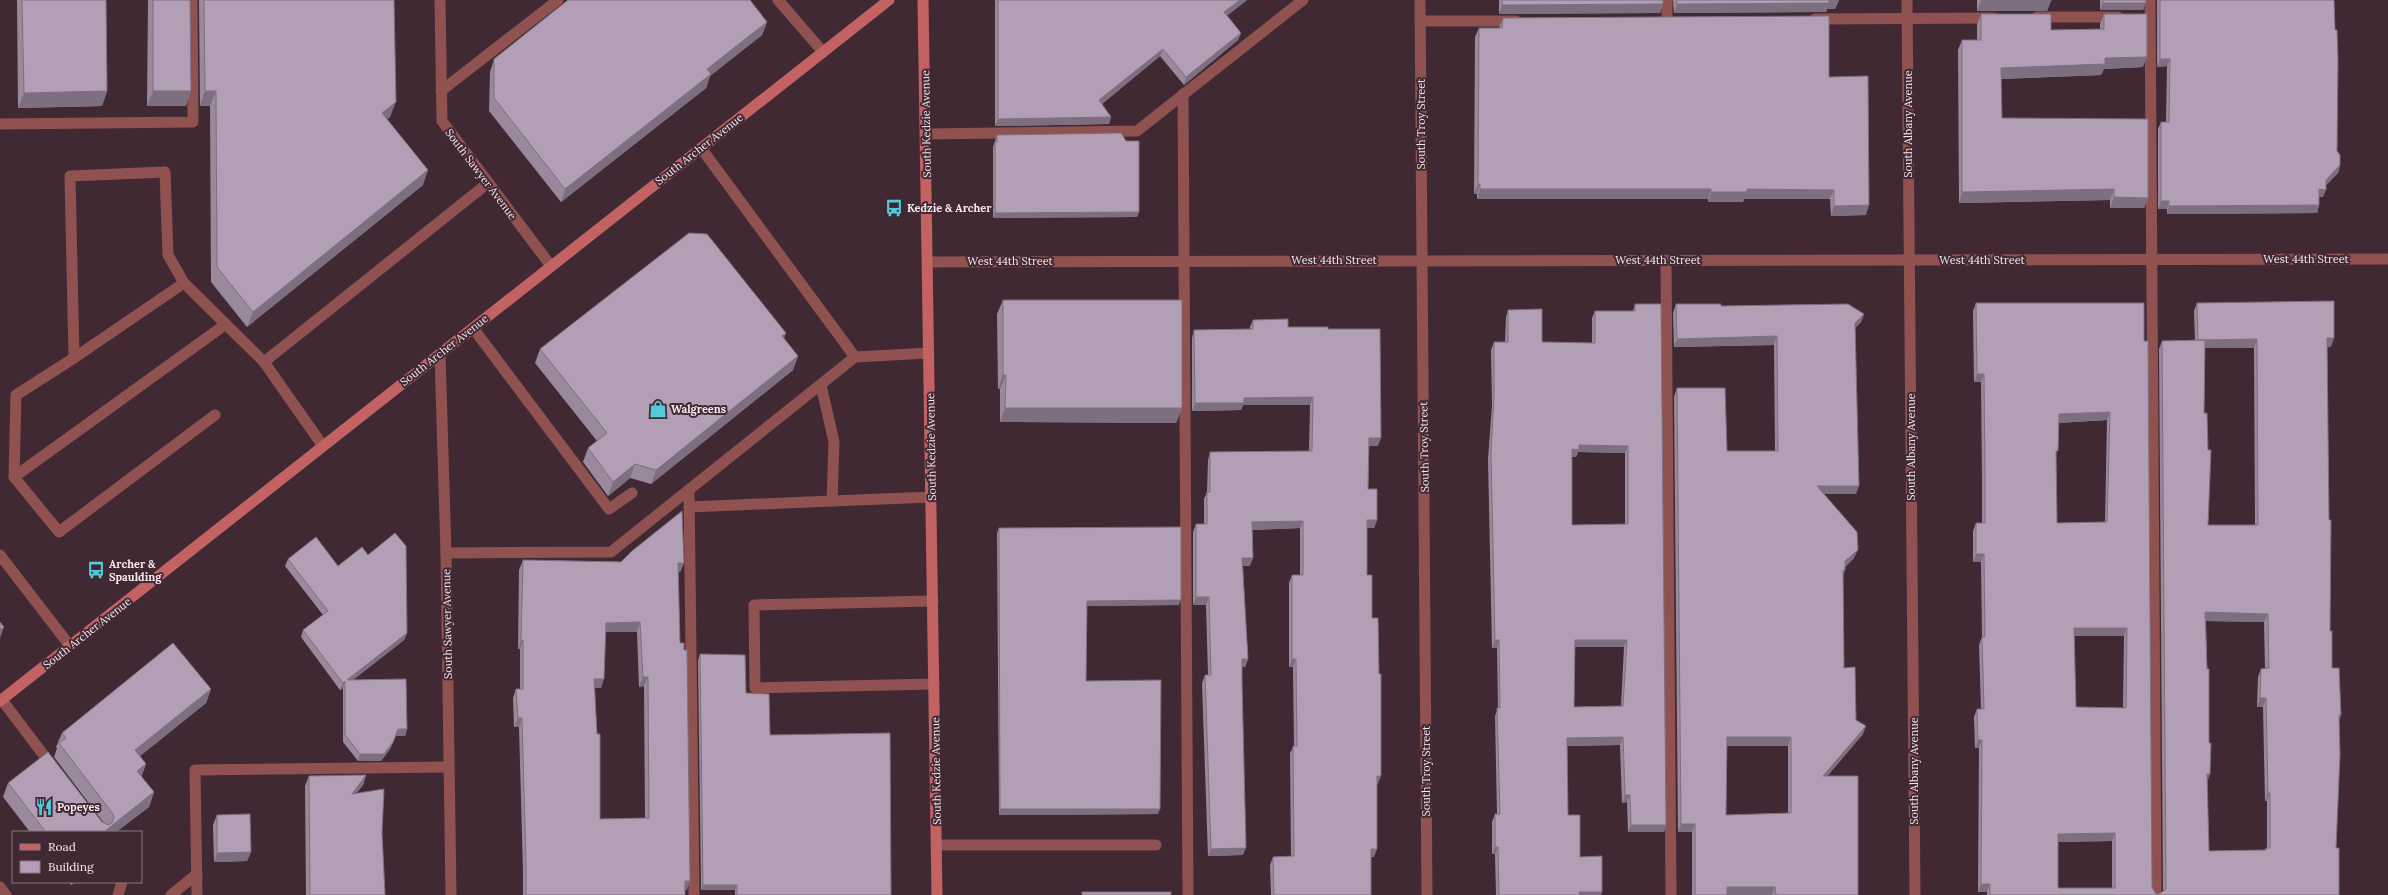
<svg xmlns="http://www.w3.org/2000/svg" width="2388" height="895" viewBox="0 0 2388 895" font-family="Lora,serif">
<rect width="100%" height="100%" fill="#412933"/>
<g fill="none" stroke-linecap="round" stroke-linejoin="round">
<!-- service -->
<g stroke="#8f5251" stroke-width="11">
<polyline points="778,0 823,52"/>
<polyline points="1667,0 1667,20"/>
<polyline points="2150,0 2156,895"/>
<polyline points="2037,17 2118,17"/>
<polyline points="1815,19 1994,18"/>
<polyline points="1420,21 1516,21"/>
<polyline points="441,91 558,0"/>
<polyline points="1183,94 1188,895"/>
<polyline points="0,124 193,122 192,0"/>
<polyline points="926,134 1137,131 1303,0"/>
<polyline points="701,148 855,357"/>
<polyline points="1666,260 1671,895"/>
<polyline points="184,283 74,358 16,395 14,477 59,532 215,415"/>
<polyline points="473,328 609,509 632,493"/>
<polyline points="74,358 70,176 165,172 168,255 184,283 264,362"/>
<polyline points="323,446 264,362 488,183"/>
<polyline points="14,477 226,324"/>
<polyline points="689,490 694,895"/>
<polyline points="832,501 932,497"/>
<polyline points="689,507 832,501 834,442 821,385"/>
<polyline points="446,553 611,552 855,357 929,353"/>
<polyline points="933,601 754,605 755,688 934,684"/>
<polyline points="2,700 52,766"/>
<polyline points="937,845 1156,845"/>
<polyline points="0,887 6,895"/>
<polyline points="118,895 122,882"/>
<polyline points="171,895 197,874"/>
<polyline points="197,895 195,770 449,767"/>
</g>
<!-- minor -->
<g stroke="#8f5251" stroke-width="11">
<polyline points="440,0 442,121 551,266"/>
<polyline points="1420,0 1427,895"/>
<polyline points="1907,0 1915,895"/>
<polyline points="928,262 2388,259"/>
<polyline points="440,354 446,553 451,895"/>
<polyline points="0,555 70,646"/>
</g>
<!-- secondary -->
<g stroke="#c26262" stroke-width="11">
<polyline points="923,0 937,895"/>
<polyline points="0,701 889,0"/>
</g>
</g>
<!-- wall -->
<g fill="#9a899c" fill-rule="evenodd">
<polygon points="17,0 106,0 107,91 102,106 18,108"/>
<polygon points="148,0 190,0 186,106 147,106"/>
<polygon points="199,0 394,0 390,117 387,119 423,185 247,327 211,282 210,106 200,106"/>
<polygon points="995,0 1247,0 1227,15 1241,33 1238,40 1184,85 1160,56 1102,104 1111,117 1109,124 995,126"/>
<polygon points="1499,0 1663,0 1663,4 1660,13 1499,14"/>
<polygon points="1673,0 1839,0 1835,9 1827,9 1826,12 1674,13"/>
<polygon points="1977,0 2051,0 2047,11 1977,11"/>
<polygon points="2100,0 2146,0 2143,10 2100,10"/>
<polygon points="2157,0 2334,0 2337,151 2340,165 2338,173 2326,185 2323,197 2319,197 2319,205 2317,213 2167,214 2167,209 2158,209 2158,129 2161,122 2166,122 2167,66 2157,67"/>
<polygon points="1981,14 2051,30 2100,29 2100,24 2104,14 2143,67 2104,69 2101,75 2001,79 2002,118 2148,198 2144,208 2110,208 2110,200 1959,203 1958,50 1962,40 1977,40 1977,25"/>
<polygon points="1503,18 1829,77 1866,215 1831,216 1830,199 1744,199 1743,202 1708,202 1708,199 1477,199 1477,194 1474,194 1475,37 1479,28 1499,28"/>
<polygon points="767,22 762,35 710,76 706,88 561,202 489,111 490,72 494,59"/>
<polygon points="997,135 1139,212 1137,217 993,218 993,147"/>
<polygon points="1003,300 1182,408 1176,423 1000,422 1000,389 998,389 997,314"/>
<path d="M1976 303 2144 341 2152 887 2155 893 2159 894 2163 892 2159 349 2162 341 2195 340 2194 311 2197 303 2331 347H2327L2330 631 2332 668 2341 715 2339 720 2336 848 2339 895H1987V892H1978L1979 748H1975L1974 717 1977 709H1981L1979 645 1982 637 1981 562H1973V531L1976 523H1982V480L1981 382H1974L1973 311ZM2205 348H2254L2255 525H2208V450L2204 413ZM2107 420 2105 522 2057 523 2056 457 2059 423ZM2206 621 2264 622 2265 669H2261L2258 677 2257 707H2263L2265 801H2267V848H2266L2265 850 2209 851 2207 781 2210 774 2209 743ZM2074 636H2124L2123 708 2076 707ZM2112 841V888H2058V842Z"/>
<path d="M1635 304 1666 825 1664 832H1628L1627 802 1622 803 1620 745 1567 746 1568 815 1580 857 1602 892 1601 895H1496L1495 854H1492V822L1495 814H1497L1495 716 1498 708 1497 648H1492L1488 459 1492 405 1491 350 1494 342H1505L1506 317 1508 310 1542 342 1592 343V318L1595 311H1633ZM1578 452 1625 453V524L1572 525V457H1576ZM1575 647H1624L1621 706 1574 707Z"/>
<path d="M1676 304 1864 314 1861 322 1855 328 1856 494H1824L1854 558 1845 567V570L1843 576 1844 668 1856 720 1863 734 1827 776 1858 895H1692V832H1678L1674 397 1677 388 1727 451H1775L1774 345 1674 347 1673 313ZM1727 746H1788V813L1726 815Z"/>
<polygon points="1253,320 1288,327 1328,329 1378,446 1369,446 1368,489 1377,520 1374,528 1367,528 1367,575 1372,618 1378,784 1377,784 1374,857 1371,857 1371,895 1271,895 1270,865 1273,857 1291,856 1290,753 1294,746 1293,667 1289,667 1289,583 1292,575 1300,575 1300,528 1252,530 1250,566 1243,566 1248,659 1245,667 1242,667 1243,855 1208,856 1202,683 1205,675 1208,675 1206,605 1193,605 1193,532 1196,524 1204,524 1204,499 1207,492 1208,460 1210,452 1309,451 1310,405 1243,405 1241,410 1192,411 1192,338 1194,330 1250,329 1250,327"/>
<polygon points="784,338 798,356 793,370 651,484 630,478 608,496 583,462 588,448 597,441 535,363 540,349"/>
<polygon points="999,528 1179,605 1087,606 1086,681 1158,814 999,815 997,533"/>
<polygon points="288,559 338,566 407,633 404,640 353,680 407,729 405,736 396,736 390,749 381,761 358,761 343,742 343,688 340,690 301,637 303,630 323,615 285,566"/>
<path d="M523 560 684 563 680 572H678L687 890H685V895H523V871L519 727H514L513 698 516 689H520V649H518L519 570ZM606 632H637L639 687 644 686 645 818 600 819 595 688H601Z"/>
<polygon points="700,654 746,693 770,735 891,895 735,895 735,890 701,890 698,660"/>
<polygon points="211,689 206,703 140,756 146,764 141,777 154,792 149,807 116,832 30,832 3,797 8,783 104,823 54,757 57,748 56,747 62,733"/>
<polygon points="366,775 363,785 356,793 382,833 385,895 306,895 305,786 309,776"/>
<polygon points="217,815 251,852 247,861 214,862 213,825"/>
<polygon points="69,882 76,882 71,885"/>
</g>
<!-- shaded-wall -->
<g fill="#7d6f7f">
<polygon points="1240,0 1247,0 1222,20 1224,12"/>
<polygon points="1839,0 1835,9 1827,9 1826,12 1674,13 1677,4"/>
<polygon points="1981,1 2051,1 2047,11 1977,11"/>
<polygon points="2103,3 2146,3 2143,10 2100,10"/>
<polygon points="1663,4 1660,13 1499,14 1502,5"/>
<polygon points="767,22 762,35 710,76 706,88 561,202 565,189 707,69"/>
<polygon points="1241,33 1238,40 1184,85 1186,77"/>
<polygon points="1163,49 1160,56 1097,108 1099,100"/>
<polygon points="2147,57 2143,67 2104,69 2101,75 1998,79 2001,68 2105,58"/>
<polygon points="2160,59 2170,59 2167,66 2157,67"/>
<polygon points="107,91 102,106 18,108 24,93"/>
<polygon points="153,91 191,91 186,106 147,106"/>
<polygon points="205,91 216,91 210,106 200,106"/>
<polygon points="396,102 390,117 377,128 382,113"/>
<polygon points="1111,117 1109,124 995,126 998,119"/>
<polygon points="2340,165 2338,173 2324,187 2326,180"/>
<polygon points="428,170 423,185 247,327 253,312"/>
<polygon points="1478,184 1480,184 1477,194 1474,194"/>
<polygon points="1480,189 1711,189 1708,199 1477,199"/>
<polygon points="1747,189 1834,190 1830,199 1744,199 1743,202 1708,202 1711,192"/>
<polygon points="2114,189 2110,200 1959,203 1962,192"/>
<polygon points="2319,189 2326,190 2323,197 2317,197"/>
<polygon points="2114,197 2148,198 2144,208 2110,208"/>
<polygon points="2161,201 2169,201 2167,209 2158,209"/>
<polygon points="1869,205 1866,215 1831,216 1834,206"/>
<polygon points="2319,205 2317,213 2167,214 2169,206"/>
<polygon points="1139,212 1137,217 993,218 995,213"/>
<polygon points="1864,314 1861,322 1852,331 1855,323"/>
<polygon points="786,333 781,347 782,336"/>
<polygon points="1777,336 1774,345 1674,347 1677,339"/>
<polygon points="2327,338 2334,338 2331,347 2324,347"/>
<polygon points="2257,339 2254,348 2195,348 2198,340"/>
<polygon points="798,356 793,370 651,484 656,470"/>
<polygon points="1977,374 1984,374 1981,382 1974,382"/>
<polygon points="1003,375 1006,375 1000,389 998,389"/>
<polygon points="1313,397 1310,405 1243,405 1241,410 1192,411 1195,403 1244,398"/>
<polygon points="1005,408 1182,408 1176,423 1000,422"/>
<polygon points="2110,412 2107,420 2056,423 2059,414"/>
<polygon points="1369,438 1381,438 1378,446 1366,446"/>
<polygon points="1579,445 1628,446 1625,453 1578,452 1576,457 1569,457 1572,449"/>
<polygon points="635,464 630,478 608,496 613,482"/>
<polygon points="1817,486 1859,486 1856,494 1814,494"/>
<polygon points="1367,520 1377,520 1374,528 1365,528"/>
<polygon points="1303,521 1300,528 1249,530 1252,522"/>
<polygon points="1858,550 1854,558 1842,570 1845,561"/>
<polygon points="1976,554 1984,554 1981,562 1973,562"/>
<polygon points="1242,558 1253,558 1250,566 1239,566"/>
<polygon points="678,563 684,563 680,572 675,573"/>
<polygon points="1843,570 1845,570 1842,578"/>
<polygon points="1196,597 1209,597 1206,605 1193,605"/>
<polygon points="1181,600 1179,605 1085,606 1087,601"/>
<polygon points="2205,612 2268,614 2264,622 2202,621"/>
<polygon points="640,622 637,632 603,632 606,623"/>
<polygon points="4,627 0,638 0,630"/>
<polygon points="2074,628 2127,628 2124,636 2071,636"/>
<polygon points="407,633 404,640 345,686 347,680"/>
<polygon points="521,640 523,640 520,649 518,649"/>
<polygon points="1495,640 1499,640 1497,648 1492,648"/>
<polygon points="1575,640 1627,640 1624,647 1572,647"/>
<polygon points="1242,659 1248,659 1245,667 1240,667"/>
<polygon points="1292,659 1296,659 1293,667 1289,667"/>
<polygon points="643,677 648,677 644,686 639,687"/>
<polygon points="594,679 604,679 601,688 591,688"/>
<polygon points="345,681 343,688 340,690 343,683"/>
<polygon points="211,689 206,703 130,764 135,750"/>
<polygon points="2260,698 2266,698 2263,707 2257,707"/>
<polygon points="518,718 522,718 519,727 514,727"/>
<polygon points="1866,726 1863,734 1820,785 1823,776"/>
<polygon points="398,729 407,729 405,736 396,736 390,749 381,761 358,761 360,754"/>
<polygon points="1623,737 1620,745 1564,746 1567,738"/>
<polygon points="1727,737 1791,737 1788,746 1724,746"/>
<polygon points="1978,740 1982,740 1979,748 1975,748"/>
<polygon points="146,764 141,778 137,771"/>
<polygon points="2207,774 2210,774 2207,782"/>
<polygon points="366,775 363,785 348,804 352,794"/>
<polygon points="1377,776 1381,776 1378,784 1374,784"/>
<polygon points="154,792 149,807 116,832 104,832 105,831"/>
<polygon points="2268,793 2270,793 2267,801 2265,801"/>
<polygon points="1625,795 1630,795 1627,802 1622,803"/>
<polygon points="1000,809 1160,809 1158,814 999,815"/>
<polygon points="1681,824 1695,824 1692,832 1678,832"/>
<polygon points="1631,825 1666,825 1664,832 1628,832"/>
<polygon points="2115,833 2112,841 2055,842 2058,834"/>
<polygon points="1495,847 1498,847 1495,854 1492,854"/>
<polygon points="1246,848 1243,855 1208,856 1211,849"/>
<polygon points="1371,849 1377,849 1374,857 1368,857"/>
<polygon points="251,852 247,861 214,862 217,853"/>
<polygon points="685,881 690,881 687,890 681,890"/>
<polygon points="73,882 76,882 71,885"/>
<polygon points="1981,884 1990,884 1987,892 1978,892"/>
<polygon points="703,885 737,885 735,890 701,890"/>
<polygon points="1727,887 1775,887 1772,895 1724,895"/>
<polygon points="1579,892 1602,892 1601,895 1578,895"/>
</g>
<!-- building -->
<g fill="#b39fb5" stroke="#7d6f7f" fill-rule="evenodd">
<polygon points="22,0 106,0 107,91 24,93"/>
<polygon points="153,0 190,0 191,91 153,91"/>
<polygon points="204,0 394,0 396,102 382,113 428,170 253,312 217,267 216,91 205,91"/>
<polygon points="568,0 750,0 767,22 707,69 711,74 565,189 494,98 494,59"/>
<polygon points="998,0 1240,0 1224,12 1241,33 1186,77 1163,49 1099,100 1111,117 998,119"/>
<polygon points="1502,0 1663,0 1663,4 1502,5"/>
<polygon points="1677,0 1839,0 1829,0 1829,3 1677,4"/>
<rect x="1981" y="0" width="70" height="1"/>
<rect x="2103" y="0" width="43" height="3"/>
<polygon points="2160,0 2334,0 2335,30 2337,30 2338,60 2337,151 2340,155 2340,165 2326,180 2326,190 2319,189 2319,205 2169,206 2169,201 2161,201 2161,122 2169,122 2170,59 2160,59"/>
<polygon points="1981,14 2051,14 2051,30 2104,29 2104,14 2147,14 2147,57 2105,58 2105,64 2001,68 2002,118 2148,119 2148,198 2114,197 2114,189 1962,192 1962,40 1981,40"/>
<polygon points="1829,16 1829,77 1868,76 1869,205 1834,206 1834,190 1747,189 1747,192 1711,192 1711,189 1480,189 1480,184 1478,184 1479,28 1502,28 1503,18"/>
<polygon points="1121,133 1126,141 1139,141 1139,212 995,213 995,142 997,142 997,135"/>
<polygon points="689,233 707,234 786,333 782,336 798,356 656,470 635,464 613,482 588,448 607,433 540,349"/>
<polygon points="1003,300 1182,300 1182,408 1005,408 1006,375 1003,375"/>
<path d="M2334 301V338H2327L2329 520H2331L2330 631H2332V668H2339L2341 715H2339L2340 755 2336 848H2339V895H1990V884H1981L1982 740H1978L1977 709H1984L1982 637H1985L1984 554H1976V523H1985V472L1984 374H1977L1976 303H2144V341H2148L2152 887 2155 893 2159 894 2165 890 2166 887 2162 341 2205 340 2204 413H2207L2208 450H2211L2208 525H2258L2257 339 2198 340 2197 303ZM2110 412 2107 522 2057 523 2056 451H2058L2059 414ZM2205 612 2268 614 2269 668 2261 669 2260 698H2266L2268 793H2270V848H2266V850L2209 851 2207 774H2210L2211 743H2209V669H2207ZM2074 628H2127L2126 708 2076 707ZM2115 833V888H2058V834Z"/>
<path d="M1635 304H1661L1666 825H1631L1630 795H1625L1623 737 1567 738 1568 815H1580V857L1602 856V892H1579L1580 895H1499L1498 847H1495V814H1500L1497 708H1500L1499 640H1495L1491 452 1494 397V342H1508V310L1542 309V342L1595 343V311H1635ZM1579 445 1628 446V524L1572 525V449L1579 450ZM1575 640H1627L1623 706 1574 707Z"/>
<path d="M1676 304H1721V306L1848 304 1864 314 1855 323 1859 486H1817L1857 532 1858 550 1845 561V570H1843L1844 668 1855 667 1856 720 1866 726 1823 776H1858V895H1776L1775 887H1727V895H1695V824H1681L1677 388H1725L1727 451H1778L1777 336 1677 339ZM1727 737H1791V813L1726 815Z"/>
<polygon points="1288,319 1288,327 1328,327 1328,329 1380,329 1381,438 1369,438 1368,489 1377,489 1377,520 1367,520 1367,575 1372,575 1372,618 1378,618 1379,674 1381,674 1381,776 1377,776 1377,849 1371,849 1371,895 1274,895 1273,857 1294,856 1293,746 1297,746 1296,659 1292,659 1292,575 1303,575 1303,521 1252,522 1253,558 1242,558 1248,659 1242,659 1242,683 1246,848 1211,849 1205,675 1211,675 1209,597 1196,597 1196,524 1207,524 1207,492 1210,492 1210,452 1312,451 1313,397 1244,398 1244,403 1195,403 1194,330 1253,329 1253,320"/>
<path d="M682 511 684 563H678L680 643H684V650H687L690 881H685V895H526V862L522 718H518L516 689H523V640H521L523 560 621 562 632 551ZM640 622 643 677H648L649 818 600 819V734H597L594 679H604L606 623Z"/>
<polygon points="1181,527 1181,600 1087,601 1086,681 1161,680 1160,809 1000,809 999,528"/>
<polygon points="395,533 406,546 407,633 347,680 406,679 407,729 398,729 393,742 384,754 360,754 345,735 345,681 343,683 303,630 328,611 288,559 316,537 338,566 362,547 368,555"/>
<polygon points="0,622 4,627 0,630"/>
<polygon points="173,643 211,689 135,750 146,764 137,771 154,792 105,831 106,832 46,832 8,783 48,752 102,822 108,825 112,823 114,817 113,814 59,743 66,738 62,733"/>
<polygon points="700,654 745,655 746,693 769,694 770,735 890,733 891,895 737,895 737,885 703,885"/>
<polygon points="366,775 352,794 384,789 382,833 385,895 310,895 309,776"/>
<polygon points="250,814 251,852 217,853 217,815"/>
<rect x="1082" y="892" width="89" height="3"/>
</g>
<!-- icons -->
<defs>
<g id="bus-bare" transform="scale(1.38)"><path d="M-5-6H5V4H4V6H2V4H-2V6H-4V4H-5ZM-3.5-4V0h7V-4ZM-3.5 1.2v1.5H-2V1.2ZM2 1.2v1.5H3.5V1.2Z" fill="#53cadc" stroke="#412933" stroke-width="2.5" paint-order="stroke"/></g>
<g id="shop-bare" transform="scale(1.38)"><path d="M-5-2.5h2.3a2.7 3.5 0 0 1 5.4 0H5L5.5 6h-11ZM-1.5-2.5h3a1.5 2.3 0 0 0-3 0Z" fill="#53cadc" stroke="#412933" stroke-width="2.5" paint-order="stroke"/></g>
<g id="restaurant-bare" transform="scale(1.38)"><path d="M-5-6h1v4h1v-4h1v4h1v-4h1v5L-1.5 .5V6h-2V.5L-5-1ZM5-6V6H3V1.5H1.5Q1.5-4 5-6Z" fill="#53cadc" stroke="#412933" stroke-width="2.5" paint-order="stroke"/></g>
</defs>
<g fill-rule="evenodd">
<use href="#bus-bare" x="894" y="208"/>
<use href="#shop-bare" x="658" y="409"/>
<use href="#bus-bare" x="96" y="570"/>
<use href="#restaurant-bare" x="44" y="807"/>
</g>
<g text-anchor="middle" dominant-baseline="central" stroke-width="4" stroke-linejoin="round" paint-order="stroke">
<!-- street labels -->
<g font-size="11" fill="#f9e9ef" stroke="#412933">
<text transform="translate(926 124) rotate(-91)">South Kedzie Avenue</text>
<text transform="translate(1421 124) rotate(-90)">South Troy Street</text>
<text transform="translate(1908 124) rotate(-90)">South Albany Avenue</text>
<text transform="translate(699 149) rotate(-38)">South Archer Avenue</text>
<text transform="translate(481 174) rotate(53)">South Sawyer Avenue</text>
<text x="2306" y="259">West 44th Street</text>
<text x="1334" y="260">West 44th Street</text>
<text x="1658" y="260">West 44th Street</text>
<text x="1982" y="260">West 44th Street</text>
<text x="1010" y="261">West 44th Street</text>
<text transform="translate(444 350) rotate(-38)">South Archer Avenue</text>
<text transform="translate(931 447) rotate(-91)">South Kedzie Avenue</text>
<text transform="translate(1424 447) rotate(-91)">South Troy Street</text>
<text transform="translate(1911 447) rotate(-90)">South Albany Avenue</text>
<text transform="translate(447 624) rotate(-91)">South Sawyer Avenue</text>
<text transform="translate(87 633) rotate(-38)">South Archer Avenue</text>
<text transform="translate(936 771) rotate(-91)">South Kedzie Avenue</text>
<text transform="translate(1426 771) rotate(-90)">South Troy Street</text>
<text transform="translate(1914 771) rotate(-90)">South Albany Avenue</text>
</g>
<!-- poi labels -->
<g font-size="11" font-weight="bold" fill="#f9e9ef" stroke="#412933" text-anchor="start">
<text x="907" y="208">Kedzie &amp; Archer</text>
<text x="671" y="409">Walgreens</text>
<text x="109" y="564">Archer &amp;<tspan x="109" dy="13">Spaulding</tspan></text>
<text x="57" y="807">Popeyes</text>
</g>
</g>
<!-- legend -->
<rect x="12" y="831" width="130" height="52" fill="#412933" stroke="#8b767e"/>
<rect x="20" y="844" width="20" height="6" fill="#c26262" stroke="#8b767e"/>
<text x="48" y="851" font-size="12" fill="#f9e9ef">Road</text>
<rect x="20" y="861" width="20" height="12" fill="#b39fb5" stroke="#8b767e"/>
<text x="48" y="871" font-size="12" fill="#f9e9ef">Building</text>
</svg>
